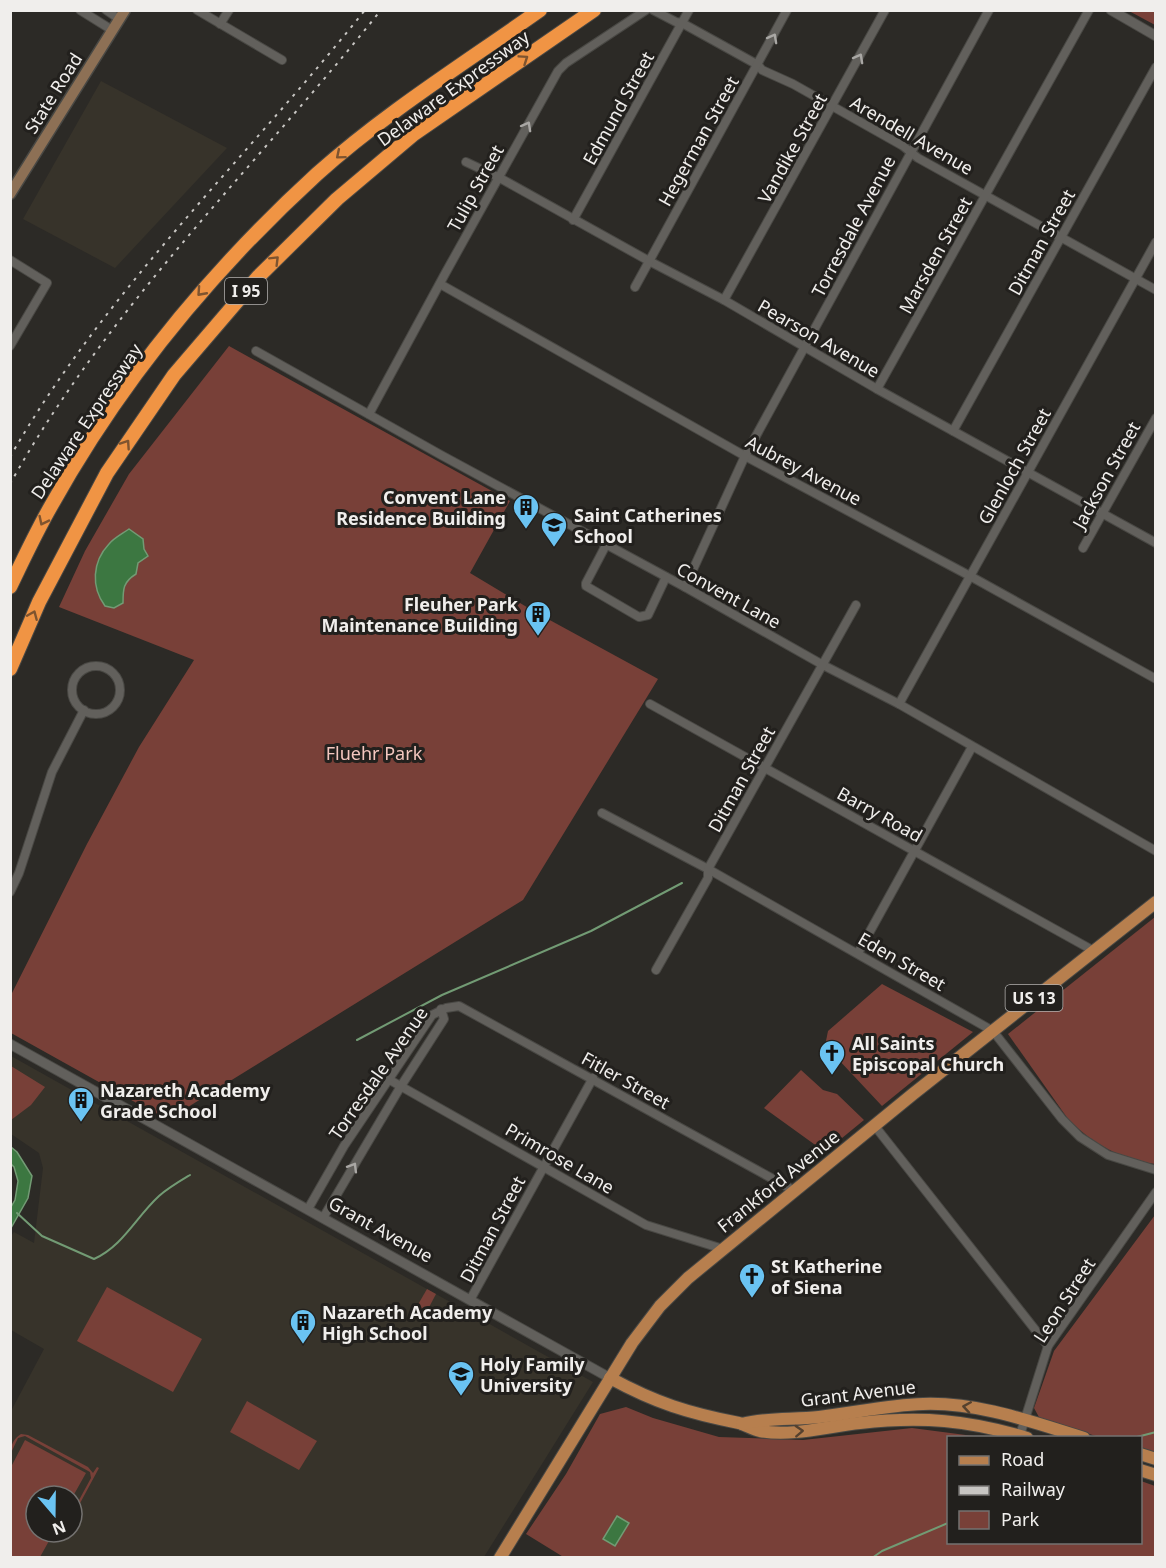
<svg xmlns="http://www.w3.org/2000/svg" width="1166" height="1568" viewBox="0 0 1166 1568" font-family="'Noto Sans',sans-serif">
<rect width="100%" height="100%" fill="#2c2a26"/>
<!-- built -->
<g fill="#37332a" fill-rule="evenodd">
<polygon points="101,81 227,148 115,268 23,219"/>
<path d="M11 1056 593 1382 484 1557H11V1411L44 1349 11 1330V1236L14 1232 34 1243 43 1168 39 1153 11 1134ZM36 1496H72V1532H36Z"/>
</g>
<!-- green -->
<g fill="#784038">
<polygon points="1129,11 1155,11 1155,25"/>
<polygon points="229,346 510,501 470,573 535,612 658,679 523,900 167,1120 11,1033 10,997 87,844 139,747 194,660 59,607 85,551 129,474"/>
<path d="M1155 917V1164C1120 1159 1093 1144 1068 1119L1008 1034Z"/>
<polygon points="882,984 973,1032 882,1106 837,1058 826,1041 828,1031"/>
<polygon points="11,1066 45,1087 31,1105 11,1120"/>
<polygon points="801,1070 823,1090 837,1094 864,1120 825,1152 764,1108"/>
<polygon points="1155,1215 1155,1454 1141,1449 1140,1438 1099,1437 1040,1419 1034,1408 1054,1351"/>
<polygon points="107,1287 202,1339 173,1392 77,1341"/>
<polygon points="427,1289 436,1294 426,1313 416,1308"/>
<polygon points="247,1401 317,1441 299,1470 230,1432"/>
<polygon points="626,1407 653,1418 719,1437 803,1440 912,1428 981,1437 948,1438 948,1542 1140,1542 1141,1481 1155,1486 1155,1557 565,1558 526,1534 566,1474 600,1414"/>
<path d="M21 1434 28 1435 88 1467 93 1473 97 1467 99 1468 72 1518V1513L91 1478 90 1472 25 1436 18 1438 11 1453C10 1446 14 1438 21 1434Z"/>
<polygon points="25,1440 86,1473 72,1498 72,1496 36,1496 36,1532 54,1532 40,1557 11,1557 11,1467"/>
</g>
<!-- water -->
<g fill="#3c7741" stroke="#729b74" stroke-width="1.5">
<path d="M129 529 143 539 144 549 148 556 138 563 136 574C123 582 123 589 123 603L114 608 105 606C91 587 92 562 109 544 114 538 122 534 129 529Z"/>
<polygon points="11,1147 17,1152 32,1176 28,1198 11,1228 11,1207 15,1200 18,1181 14,1167 11,1164"/>
<polygon points="617,1516 629,1523 615,1546 603,1539"/>
</g>
<g fill="none" stroke-linecap="round" stroke-linejoin="round">
<!-- stream -->
<g stroke="#729b74" stroke-width="2">
<polyline points="357,1040 442,995 591,931 682,883"/>
<path d="M17 1213 42 1236 94 1259C123 1246 136 1217 159 1196 168 1188 180 1181 190 1175"/>
<polyline points="1133,1438 1156,1432"/>
<polyline points="872,1558 882,1551 948,1523"/>
</g>
<!-- minor casing -->
<g stroke="#494844" stroke-width="10">
<g id="minor">
<polyline points="80,10 112,30"/>
<polyline points="106,10 119,19"/>
<polyline points="197,10 282,60"/>
<polyline points="653,10 676,22 682,23 758,65 762,70 793,84 903,146 918,158 1156,290"/>
<polyline points="220,24 229,10"/>
<polyline points="466,162 498,177 649,261 724,300 877,389 1156,543"/>
<polyline points="573,220 689,10"/>
<polyline points="10,260 47,283 10,346"/>
<polyline points="440,284 745,456 970,576 1156,679"/>
<polyline points="635,287 787,10"/>
<polyline points="724,300 885,10"/>
<polyline points="256,351 441,455 685,587 823,665 899,704 1156,851"/>
<polyline points="877,389 1089,10"/>
<polyline points="369,414 446,272 558,71 566,63 646,10"/>
<polyline points="953,431 1156,67"/>
<polyline points="606,545 586,583 586,586 639,617 648,615 666,577"/>
<polyline points="1083,548 1156,418"/>
<polyline points="685,587 745,456 989,10"/>
<circle cx="96" cy="690" r="24"/>
<polyline points="650,704 1094,951"/>
<polyline points="899,704 1156,242"/>
<polyline points="602,813 708,869 993,1031 1062,1119 1080,1137 1108,1155 1156,1170"/>
<polyline points="10,892 19,873 52,772 84,710"/>
<polyline points="858,953 972,747"/>
<polyline points="656,970 708,878 708,869 856,605"/>
<polyline points="388,1079 646,1225 723,1249"/>
<polyline points="874,1125 1048,1346"/>
<polyline points="308,1209 344,1146 432,1015 446,1008 459,1006 793,1190"/>
<polyline points="323,1218 401,1086 444,1019 441,1009"/>
<polyline points="470,1300 593,1078"/>
<polyline points="1020,1435 1048,1346 1156,1192"/>
</g>
</g>
<!-- tertiary casing -->
<g stroke="#494844" stroke-width="11">
<g id="tertiary">
<polyline points="1111,10 1156,36"/>
<polyline points="10,1044 610,1378"/>
</g>
</g>
<!-- secondary casing -->
<g stroke="#494844" stroke-width="13">
<polyline id="secondary" points="10,194 125,10"/>
</g>
<!-- primary casing -->
<g stroke="#494844" stroke-width="14">
<g id="primary">
<path d="M610 1378C656 1403 688 1413 739 1423 746 1425 753 1430 760 1431 792 1437 829 1426 860 1423 921 1416 969 1420 1027 1438"/>
<path d="M742 1424C767 1417 793 1420 819 1417 854 1413 888 1405 923 1404 978 1402 1032 1422 1084 1438"/>
<polyline points="1140,1454 1156,1459"/>
<polyline points="1140,1470 1156,1475"/>
<polyline points="500,1558 632,1343 660,1306 688,1278 913,1094 1156,902"/>
</g>
</g>
<!-- motorway casing -->
<g stroke="#494844" stroke-width="16">
<g id="motorway">
<path d="M10 587C23 560 36 532 51 506 120 382 212 270 317 174 385 113 465 63 540 10"/>
<polyline points="10,669 39,602 107,473 174,375 258,277 337,199 414,134 594,10"/>
</g>
</g>
<!-- minor -->
<use href="#minor" stroke="#62605c" stroke-width="8"/>
<!-- tertiary -->
<use href="#tertiary" stroke="#62605c" stroke-width="9"/>
<!-- secondary -->
<use href="#secondary" stroke="#8d7055" stroke-width="10"/>
<!-- primary -->
<use href="#primary" stroke="#b77f4e" stroke-width="12"/>
<!-- motorway -->
<use href="#motorway" stroke="#f09444" stroke-width="14"/>
<!-- rail -->
<g stroke="#c8c6c3" stroke-width="2" stroke-dasharray="3 6" stroke-linecap="butt">
<path d="M10 457C105 291 246 159 365 10"/>
<path d="M10 484C109 306 255 168 381 10"/>
</g>
</g>
<!-- one-way arrows -->
<defs><path id="oneway-chevron" d="M-2-3.5L2.5 0L-2 3.5" fill="none" stroke-width="1.6" stroke-linecap="round" stroke-linejoin="round" transform="scale(1.5)"/></defs>
<g stroke="#a9a7a4">
<use href="#oneway-chevron" transform="translate(773 38) rotate(-61)"/>
<use href="#oneway-chevron" transform="translate(859 58) rotate(-61)"/>
<use href="#oneway-chevron" transform="translate(527 126) rotate(-61)"/>
<use href="#oneway-chevron" transform="translate(353 1167) rotate(-59)"/>
</g>
<g stroke="#7f542f">
<use href="#oneway-chevron" transform="translate(524 59) rotate(-34)"/>
<use href="#oneway-chevron" transform="translate(340 155) rotate(140)"/>
<use href="#oneway-chevron" transform="translate(275 260) rotate(-45)"/>
<use href="#oneway-chevron" transform="translate(201 292) rotate(132)"/>
<use href="#oneway-chevron" transform="translate(126 444) rotate(-56)"/>
<use href="#oneway-chevron" transform="translate(43 521) rotate(116)"/>
<use href="#oneway-chevron" transform="translate(33 615) rotate(-67)"/>
</g>
<g stroke="#56412e">
<use href="#oneway-chevron" transform="translate(967 1407) rotate(-171)"/>
<use href="#oneway-chevron" transform="translate(799 1431) rotate(-3)"/>
</g>
<!-- icons -->
<defs>
<g id="building-pin" transform="scale(1.35)"><path d="M0 17L-7.5 6A9.5 9.5 0 1 1 7.5 6Z" fill="#6ac3f2" stroke="#22201d"/><path d="M-4-6H4V6H1V3H-1V6H-4ZM-2.5-4.3h1.7v1.8h-1.7ZM.8-4.3h1.7v1.8H.8ZM-2.5-1h1.7V.8h-1.7ZM.8-1h1.7V.8H.8Z" fill="#111"/></g>
<g id="school-pin" transform="scale(1.35)"><path d="M0 17L-7.5 6A9.5 9.5 0 1 1 7.5 6Z" fill="#6ac3f2" stroke="#22201d"/><path d="M0-5L7-2L0 1L-7-2ZM-4 1L0 2.5L4 1V4Q0 6-4 4Z" fill="#111"/></g>
<g id="church-pin" transform="scale(1.35)"><path d="M0 17L-7.5 6A9.5 9.5 0 1 1 7.5 6Z" fill="#6ac3f2" stroke="#22201d"/><path d="M-1.2-6h2.4v3.5h3.3v2.4h-3.3V6h-2.4V-.1h-3.3v-2.4h3.3Z" fill="#111"/></g>
<g id="university-pin" transform="scale(1.35)"><path d="M0 17L-7.5 6A9.5 9.5 0 1 1 7.5 6Z" fill="#6ac3f2" stroke="#22201d"/><path d="M0-5L7-2L0 1L-7-2ZM-4 1L0 2.5L4 1V4Q0 6-4 4Z" fill="#111"/></g>
</defs>
<g fill-rule="evenodd">
<use href="#building-pin" x="526" y="507"/>
<use href="#school-pin" x="554" y="525"/>
<use href="#building-pin" x="538" y="614"/>
<use href="#church-pin" x="832" y="1053"/>
<use href="#building-pin" x="81" y="1100"/>
<use href="#church-pin" x="752" y="1276"/>
<use href="#building-pin" x="303" y="1322"/>
<use href="#university-pin" x="461" y="1374"/>
</g>
<g text-anchor="middle" dominant-baseline="central" stroke-width="6" stroke-linejoin="round" paint-order="stroke">
<!-- shield labels -->
<g fill="#22201d" stroke="#b2b0ae" stroke-width="1.5">
<rect x="225" y="278" width="42" height="26" rx="4.5"/>
<rect x="1005.5" y="985" width="57" height="26" rx="4.5"/>
</g>
<g font-size="16" font-weight="bold" fill="#f0eeec">
<text x="246" y="291">I 95</text>
<text x="1034" y="998">US 13</text>
</g>
<!-- street labels -->
<g font-size="18" fill="#f0eeec" stroke="#22201d">
<text transform="translate(453 88) rotate(-36)">Delaware Expressway</text>
<text transform="translate(53 93) rotate(-58)">State Road</text>
<text transform="translate(618 108) rotate(-61)">Edmund Street</text>
<text transform="translate(912 135) rotate(30)">Arendell Avenue</text>
<text transform="translate(698 141) rotate(-61)">Hegerman Street</text>
<text transform="translate(792 148) rotate(-61)">Vandike Street</text>
<text transform="translate(475 188) rotate(-61)">Tulip Street</text>
<text transform="translate(853 226) rotate(-62)">Torresdale Avenue</text>
<text transform="translate(1041 242) rotate(-61)">Ditman Street</text>
<text transform="translate(935 255) rotate(-61)">Marsden Street</text>
<text transform="translate(819 338) rotate(30)">Pearson Avenue</text>
<text transform="translate(86 421) rotate(-56)">Delaware Expressway</text>
<text transform="translate(1014 466) rotate(-61)">Glenloch Street</text>
<text transform="translate(804 470) rotate(28)">Aubrey Avenue</text>
<text transform="translate(1106 475) rotate(-61)">Jackson Street</text>
<text transform="translate(729 595) rotate(29)">Convent Lane</text>
<text transform="translate(741 779) rotate(-61)">Ditman Street</text>
<text transform="translate(880 814) rotate(29)">Barry Road</text>
<text transform="translate(902 961) rotate(30)">Eden Street</text>
<text transform="translate(378 1073) rotate(-55)">Torresdale Avenue</text>
<text transform="translate(626 1080) rotate(29)">Fitler Street</text>
<text transform="translate(560 1158) rotate(30)">Primrose Lane</text>
<text transform="translate(778 1181) rotate(-39)">Frankford Avenue</text>
<text transform="translate(381 1229) rotate(29)">Grant Avenue</text>
<text transform="translate(492 1229) rotate(-62)">Ditman Street</text>
<text transform="translate(1064 1300) rotate(-57)">Leon Street</text>
<text transform="translate(858 1393) rotate(-7)">Grant Avenue</text>
</g>
<!-- poi labels -->
<g font-size="18" font-weight="bold" fill="#f0eeec" stroke="#22201d" text-anchor="start">
<text x="506" y="497" text-anchor="end">Convent Lane<tspan x="506" dy="21">Residence Building</tspan></text>
<text x="574" y="515">Saint Catherines<tspan x="574" dy="21">School</tspan></text>
<text x="518" y="604" text-anchor="end">Fleuher Park<tspan x="518" dy="21">Maintenance Building</tspan></text>
<text x="852" y="1043">All Saints<tspan x="852" dy="21">Episcopal Church</tspan></text>
<text x="100" y="1090">Nazareth Academy<tspan x="100" dy="21">Grade School</tspan></text>
<text x="771" y="1266">St Katherine<tspan x="771" dy="21">of Siena</tspan></text>
<text x="322" y="1312">Nazareth Academy<tspan x="322" dy="21">High School</tspan></text>
<text x="480" y="1364">Holy Family<tspan x="480" dy="21">University</tspan></text>
</g>
<!-- park labels -->
<g font-size="18" fill="#f4c7bf" stroke="#22201d">
<text x="374" y="753">Fluehr Park</text>
</g>
</g>
<!-- border -->
<rect width="1166" height="1568" fill="none" stroke="#f0eeec" stroke-width="24"/>
<!-- legend -->
<rect x="947" y="1436" width="195" height="108" fill="#22201d" stroke="#747270" stroke-width="1.5"/>
<rect x="959" y="1456" width="30" height="9" fill="#b77f4e" stroke="#747270" stroke-width="1.5"/>
<text x="1001" y="1466" font-size="18" fill="#f0eeec">Road</text>
<rect x="959" y="1486" width="30" height="9" fill="#c8c6c3" stroke="#747270" stroke-width="1.5"/>
<text x="1001" y="1496" font-size="18" fill="#f0eeec">Railway</text>
<rect x="959" y="1511" width="30" height="18" fill="#784038" stroke="#747270" stroke-width="1.5"/>
<text x="1001" y="1526" font-size="18" fill="#f0eeec">Park</text>
<!-- north arrow -->
<g transform="translate(54 1514) rotate(160)"><circle r="28" fill="#22201d" stroke="#747270" stroke-width="1.5"/>
<path d="M0-4.5L10 22L0 15L-10 22Z" fill="#6ac3f2"/>
<text y="-9" font-size="16" font-weight="bold" text-anchor="middle" fill="#f0eeec">N</text>
</g>
</svg>
